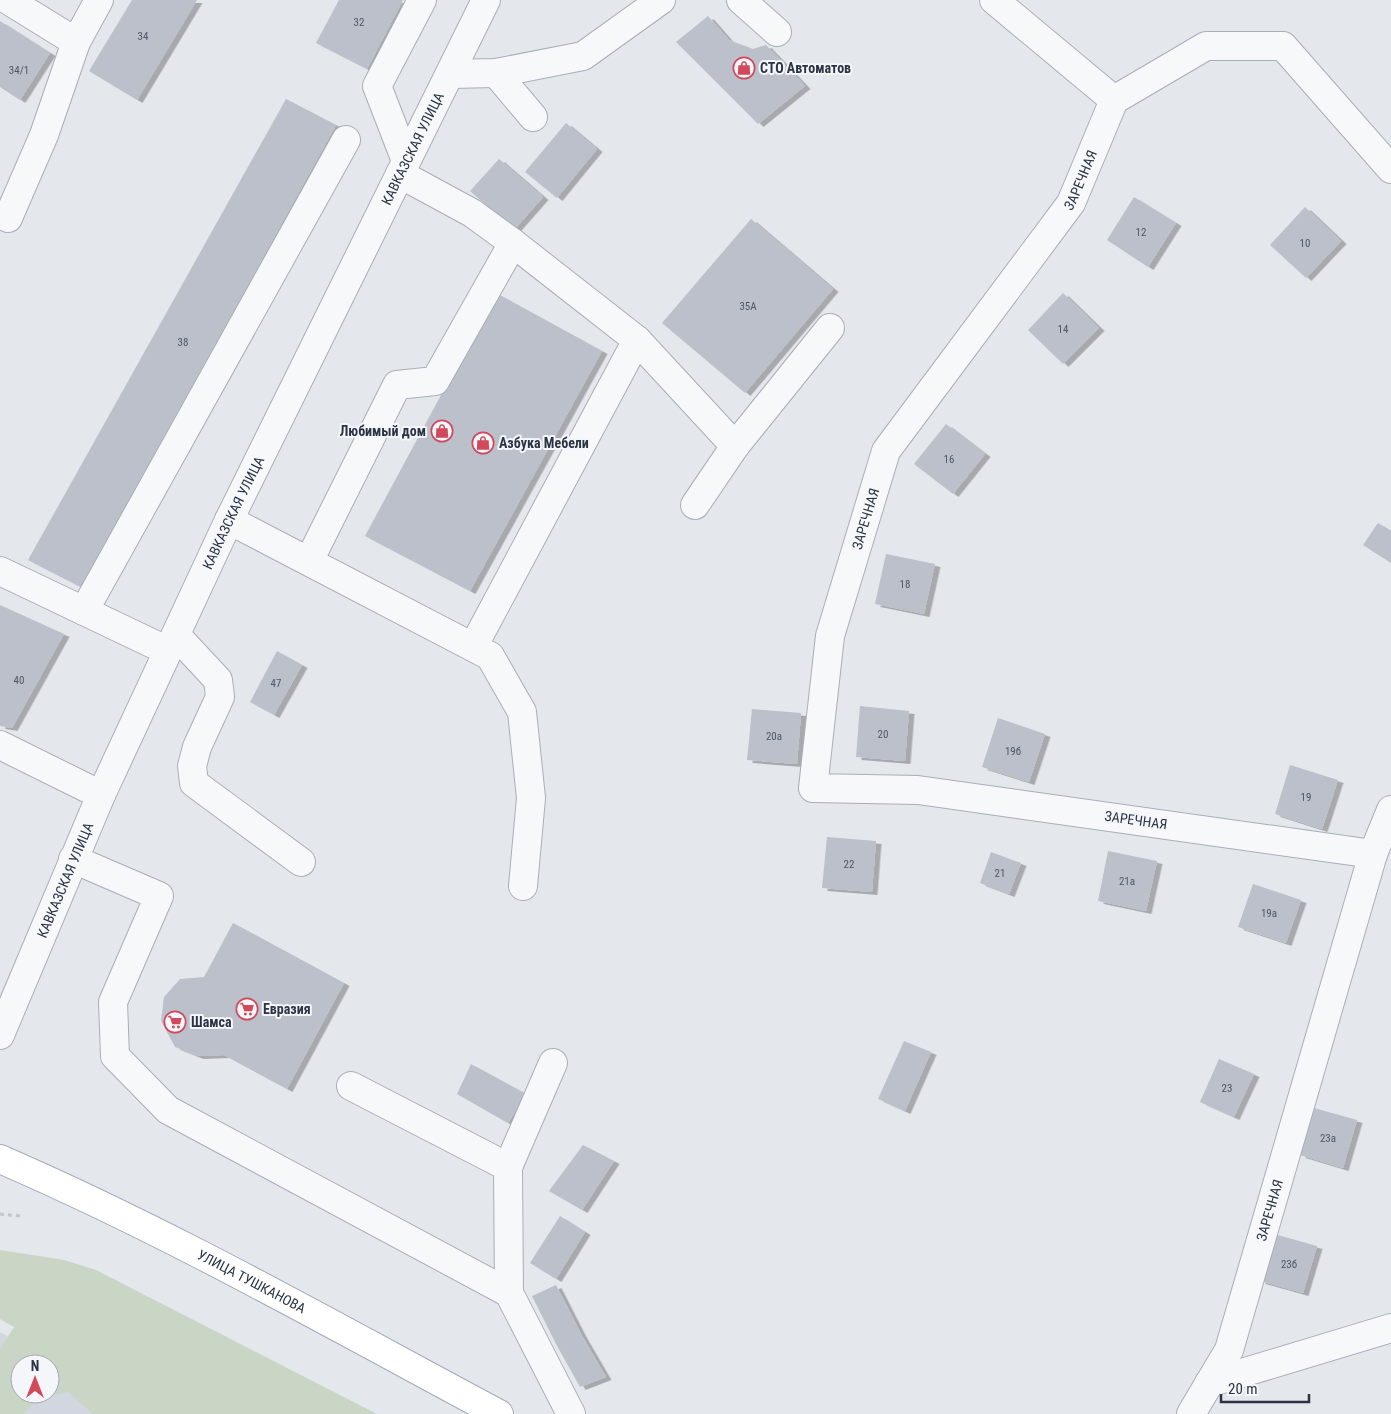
<svg xmlns="http://www.w3.org/2000/svg" width="1391" height="1414" viewBox="0 0 1391 1414" font-family="'Roboto Condensed',sans-serif">
<defs>
<filter id="shadow"><feDropShadow dx="5.5" dy="3" stdDeviation="0" flood-color="#0004"/></filter>
</defs>
<rect width="100%" height="100%" fill="#e4e7ec"/>
<!-- built -->
<path fill="#d2d6de" fill-rule="evenodd" d="M0 1332 140 1414H0ZM20 1364H50V1394H20Z"/>
<!-- green -->
<path fill="#c9d6c5" fill-rule="evenodd" d="M0 1250 64 1260 96 1270 377 1414H93L68 1392 37 1399 23 1414H0V1349L14 1327 0 1319ZM20 1364H50V1394H20Z"/>
<!-- building -->
<g fill="#bbc0ca" filter="url(#shadow)">
<polygon points="132,0 197,0 137,100 89,71"/>
<polygon points="339,0 403,0 367,69 316,43"/>
<polygon points="708,16 729,40 753,49 766,45 805,86 758,124 676,42"/>
<polygon points="0,21 50,53 20,100 0,87"/>
<polygon points="286,99 336,125 81,587 28,560"/>
<polygon points="566,123 597,149 557,198 525,172"/>
<polygon points="499,159 543,197 514,230 470,191"/>
<polygon points="1134,197 1176,223 1148,267 1107,240"/>
<polygon points="1305,207 1341,241 1306,278 1270,245"/>
<polygon points="751,219 833,289 745,393 662,323"/>
<polygon points="496,293 602,351 470,591 365,536"/>
<polygon points="1063,293 1099,328 1063,364 1028,330"/>
<polygon points="946,424 985,454 953,494 914,464"/>
<polygon points="1378,523 1391,531 1391,563 1363,545"/>
<polygon points="886,554 935,564 924,614 875,604"/>
<polygon points="0,605 64,634 12,728 0,726"/>
<polygon points="277,651 302,665 274,715 250,702"/>
<polygon points="860,706 909,711 905,761 856,757"/>
<polygon points="752,709 801,713 797,764 747,760"/>
<polygon points="998,718 1045,734 1029,782 982,767"/>
<polygon points="1290,765 1338,780 1322,829 1275,814"/>
<polygon points="827,837 876,841 872,892 822,888"/>
<polygon points="1108,851 1157,861 1146,911 1098,901"/>
<polygon points="991,852 1021,863 1009,894 980,883"/>
<polygon points="1253,884 1301,900 1286,943 1238,927"/>
<polygon points="233,923 344,983 287,1089 224,1055 198,1056 175,1047 161,1021 164,997 180,979 204,977"/>
<polygon points="904,1041 931,1052 905,1111 878,1099"/>
<polygon points="1219,1059 1254,1074 1234,1117 1200,1102"/>
<polygon points="471,1064 526,1094 508,1123 457,1094"/>
<polygon points="1314,1108 1357,1120 1343,1168 1300,1155"/>
<polygon points="583,1145 614,1161 582,1210 549,1191"/>
<polygon points="560,1216 585,1232 556,1279 530,1263"/>
<polygon points="1274,1234 1317,1246 1303,1293 1260,1281"/>
<polygon points="556,1285 581,1334 606,1377 580,1387 556,1344 532,1296"/>
</g>
<g fill="none" stroke-linecap="round" stroke-linejoin="round">
<!-- minor casing -->
<g stroke="#a9aeb7" stroke-width="30">
<g id="minor">
<polyline points="8,0 76,42 99,0"/>
<polyline points="741,0 777,32"/>
<polyline points="994,0 1114,100"/>
<polyline points="496,73 533,117"/>
<polyline points="450,74 496,73 583,56 661,0"/>
<polyline points="406,161 377,86 422,0"/>
<polyline points="400,174 472,213 513,243"/>
<polyline points="8,218 44,135 76,42"/>
<polyline points="637,340 735,446"/>
<polyline points="695,505 735,446 830,328"/>
<polyline points="229,520 490,656 522,712 531,798 523,886"/>
<polyline points="309,561 397,385 435,381 513,243 637,340 473,647"/>
<polyline points="0,571 168,651"/>
<polyline points="84,611 346,140"/>
<polyline points="176,635 218,680 220,697 197,747 192,766 194,783 301,862"/>
<polyline points="0,745 101,795"/>
<path id="s1" d="M1373 854 918 790 813 788 830 636 886 451 1071 203 1114 100 1206 46H1283L1391 169"/>
<polyline points="73,859 159,896 113,1002 115,1056 168,1110 509,1293 571,1414"/>
<path id="s2" d="M0 1035 101 795 229 520 486 0"/>
<polyline points="351,1086 508,1167"/>
<polyline points="509,1293 508,1167 553,1063"/>
<polyline points="1209,1383 1391,1328"/>
<path id="s3" d="M1191 1414 1229 1350 1373 854 1391 810"/>
</g>
</g>
<!-- major casing -->
<g stroke="#a3abb8" stroke-width="30">
<g id="major">
<path id="s4" d="M0 1159C171 1233 334 1326 499 1414"/>
</g>
</g>
<!-- path -->
<polyline stroke="#c2c5cb" stroke-width="3" stroke-dasharray="4 4" stroke-linecap="butt" points="0,1214 20,1216"/>
<!-- minor -->
<use href="#minor" stroke="#f7f8fa" stroke-width="28"/>
<!-- major -->
<use href="#major" stroke="#fff" stroke-width="28"/>
</g>
<!-- icons -->
<defs>
<g id="shop-ring" transform="scale(1.125)"><circle r="9.5" fill="#f4f6f9" stroke="#d1495b" stroke-width="1.5"/><path d="M-5-2.5h2.3a2.7 3.5 0 0 1 5.4 0H5L5.5 6h-11ZM-1.5-2.5h3a1.5 2.3 0 0 0-3 0Z" fill="#d1495b"/></g>
<g id="supermarket-ring" transform="scale(1.125)"><circle r="9.5" fill="#f4f6f9" stroke="#d1495b" stroke-width="1.5"/><path d="M-6-5.5h2.5l.6 2H6L4.5 2H-2.5L-4.4-4H-6ZM-1.5 3.2a1.3 1.3 0 1 0 .1 0ZM3 3.2a1.3 1.3 0 1 0 .1 0Z" fill="#d1495b"/></g>
</defs>
<g fill-rule="evenodd">
<use href="#shop-ring" x="744" y="68"/>
<use href="#shop-ring" x="442" y="431"/>
<use href="#shop-ring" x="483" y="443"/>
<use href="#supermarket-ring" x="247" y="1009"/>
<use href="#supermarket-ring" x="175" y="1022"/>
</g>
<g text-anchor="middle" dominant-baseline="central" stroke-width="4" stroke-linejoin="round" paint-order="stroke">
<!-- number labels -->
<g font-size="11" fill="#4f5766">
<text x="359" y="22">32</text>
<text x="143" y="36">34</text>
<text x="19" y="70">34/1</text>
<text x="1141" y="232">12</text>
<text x="1305" y="243">10</text>
<text x="748" y="306">35А</text>
<text x="1063" y="329">14</text>
<text x="183" y="342">38</text>
<text x="949" y="459">16</text>
<text x="905" y="584">18</text>
<text x="19" y="680">40</text>
<text x="276" y="683">47</text>
<text x="883" y="734">20</text>
<text x="774" y="736">20а</text>
<text x="1013" y="751">19б</text>
<text x="1306" y="797">19</text>
<text x="849" y="864">22</text>
<text x="1000" y="873">21</text>
<text x="1127" y="881">21а</text>
<text x="1269" y="913">19а</text>
<text x="1227" y="1088">23</text>
<text x="1328" y="1138">23а</text>
<text x="1289" y="1264">23б</text>
</g>
<!-- poi labels -->
<g font-size="14" font-weight="bold" fill="#2b3445" stroke="#f4f6f9" text-anchor="start">
<text x="760" y="68">СТО Автоматов</text>
<text x="426" y="431" text-anchor="end">Любимый дом</text>
<text x="499" y="443">Азбука Мебели</text>
<text x="263" y="1009">Евразия</text>
<text x="191" y="1022">Шамса</text>
</g>
<!-- street labels -->
<g font-size="14" fill="#2b3445" stroke="#f4f6f9">
<text stroke="none"><textPath href="#s2" startOffset="978">КАВКАЗСКАЯ УЛИЦА</textPath></text>
<text stroke="none"><textPath href="#s1" startOffset="1245">ЗАРЕЧНАЯ</textPath></text>
<text stroke="none"><textPath href="#s2" startOffset="572">КАВКАЗСКАЯ УЛИЦА</textPath></text>
<text stroke="none"><textPath href="#s1" startOffset="840">ЗАРЕЧНАЯ</textPath></text>
<text transform="translate(1136 820) rotate(8)">ЗАРЕЧНАЯ</text>
<text stroke="none"><textPath href="#s2" startOffset="168">КАВКАЗСКАЯ УЛИЦА</textPath></text>
<text stroke="none"><textPath href="#s3" startOffset="220">ЗАРЕЧНАЯ</textPath></text>
<text stroke="none"><textPath href="#s4" startOffset="280">УЛИЦА ТУШКАНОВА</textPath></text>
</g>
</g>
<!-- north arrow -->
<g transform="translate(35 1379)"><circle r="24" fill="#f4f6f9" stroke="#a4a8b1"/>
<path d="M0-4L9 19L0 12L-9 19Z" fill="#d1495b"/>
<text y="-8" font-size="14" font-weight="bold" text-anchor="middle" fill="#2b3445">N</text>
</g>
<!-- scale -->
<path d="M1221 1394v8h88v-8" fill="none" stroke="#2b3445" stroke-width="2.5"/>
<text x="1228" y="1394" font-size="15" fill="#2b3445" stroke="#f4f6f9" stroke-width="4" paint-order="stroke">20 m</text>
</svg>
